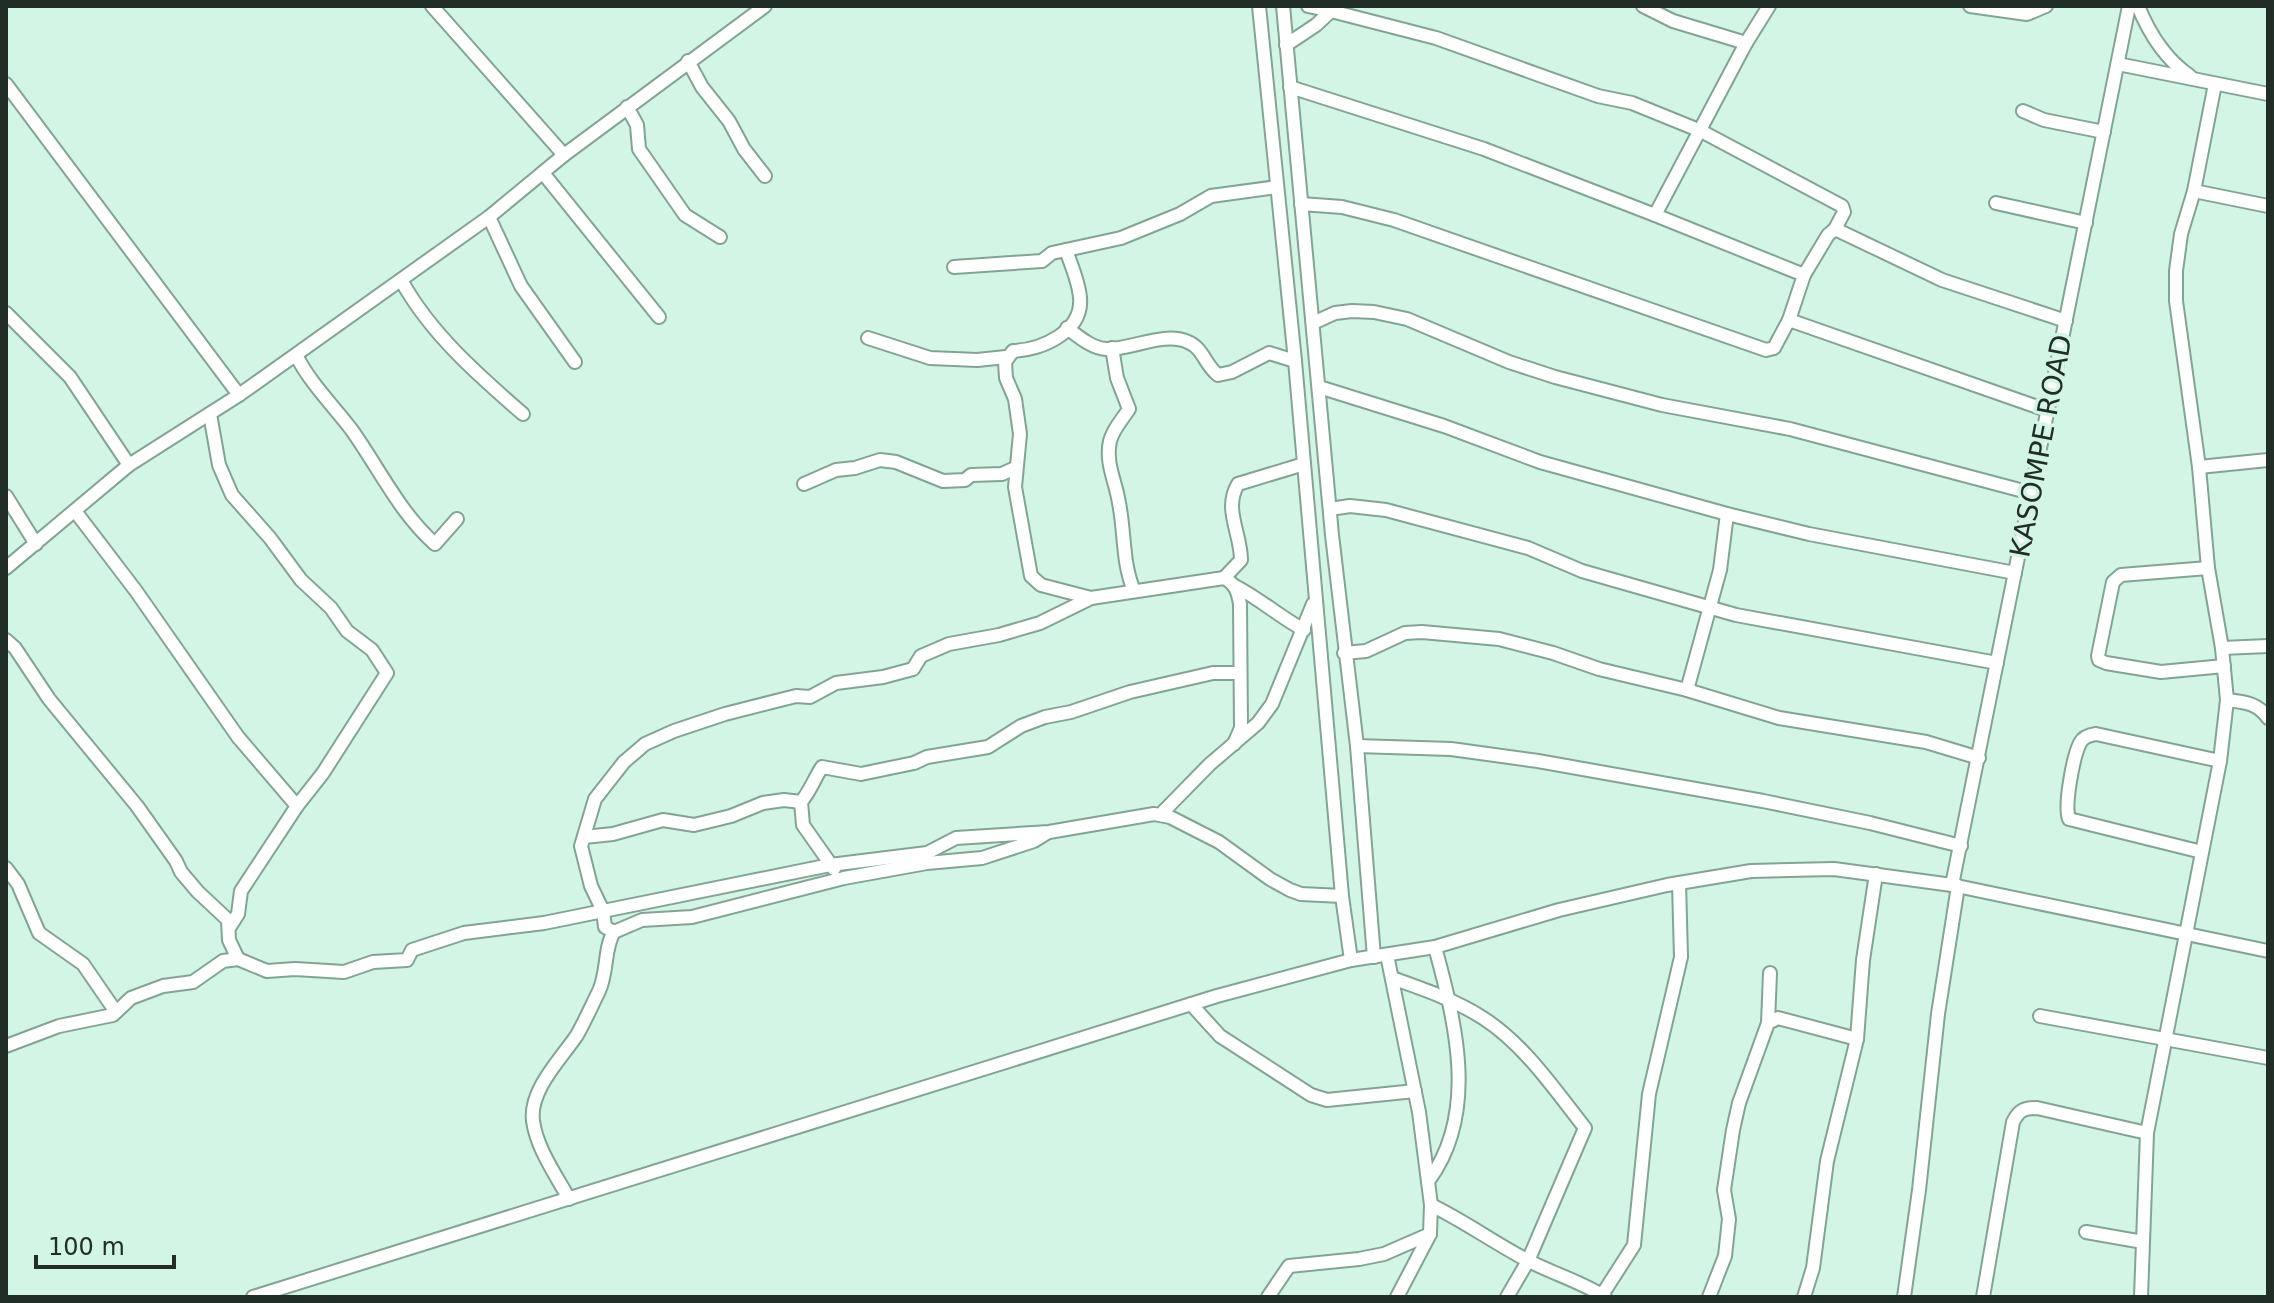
<svg xmlns="http://www.w3.org/2000/svg" width="2274" height="1303" viewBox="0 0 2274 1303" font-family="'DejaVu Sans',sans-serif">
<rect width="100%" height="100%" fill="#d2f5e5"/>
<g fill="none" stroke-linecap="round" stroke-linejoin="round">
<!-- minor casing -->
<g stroke="#83a495" stroke-width="16">
<g id="minor">
<polyline points="432,6 564,155"/>
<polyline points="1259,6 1295,361 1342,896 1351,960"/>
<polyline points="1283,6 1332,535 1357,746 1374,957"/>
<polyline points="1308,6 1331,11"/>
<polyline points="1643,6 1673,21 1746,43 1769,6"/>
<polyline points="1970,6 2027,14 2046,6"/>
<path d="M2138 6C2149 33 2165 59 2190 76"/>
<polyline points="1746,43 1655,215 1804,275 1789,320"/>
<polyline points="1286,45 1316,25 1331,11 1436,38 1598,96 1632,103 1701,131 1842,206 1844,212 1835,229"/>
<polyline points="688,61 702,87 729,121 744,149 765,176"/>
<polyline points="2118,64 2268,94"/>
<polyline points="6,84 239,395"/>
<polyline points="1290,87 1484,149 1655,215"/>
<polyline points="627,107 637,125 639,149 685,215 720,237"/>
<polyline points="2023,111 2044,120 2104,132"/>
<polyline points="543,173 659,317"/>
<polyline points="2194,191 2268,206"/>
<polyline points="1996,203 2086,223"/>
<polyline points="1301,204 1342,207 1394,220 1766,350 1774,348 1789,320 2049,411"/>
<polyline points="489,217 521,286 575,362"/>
<path d="M1066 250C1071 265 1079 282 1080 298 1083 332 1041 350 1013 351L1005 362 1006 378 1015 399 1020 434 1015 487 1031 576 1041 585 1091 598 1224 578C1236 584 1238 593 1240 604L1241 728 1234 744"/>
<polyline points="954,267 1042,261 1052,253 1121,238 1180,214 1211,196 1277,187"/>
<polyline points="1804,275 1828,235 1835,229 1942,280 2066,321"/>
<path d="M401 280C430 333 478 375 523 414"/>
<polyline points="6,313 70,377 129,465"/>
<polyline points="1313,323 1335,313 1352,311 1374,312 1407,319 1509,362 1555,377 1662,405 1790,429 2031,493"/>
<path d="M1067 328C1078 336 1091 348 1106 349 1131 350 1164 331 1188 342 1203 348 1205 365 1218 375L1232 372 1269 353 1295 361"/>
<polyline points="868,338 930,358 977,360 1006,357"/>
<path d="M1112 348 1117 378 1129 409C1122 420 1113 429 1110 441 1105 463 1116 482 1119 503 1125 533 1122 562 1134 591"/>
<path d="M296 355C310 383 332 404 351 429 379 468 399 512 435 544L457 519"/>
<polyline points="1319,387 1444,426 1540,462 1727,514 1809,534 2015,573"/>
<polyline points="210,414 219,465 232,495 270,538 301,580 331,608 347,631 372,650 387,673 323,773 297,806"/>
<polyline points="2199,467 2268,460"/>
<polyline points="804,484 836,470 855,468 880,460 896,462 943,481 965,480 971,475 1002,474 1015,468"/>
<polyline points="6,496 36,544"/>
<polyline points="1330,509 1350,506 1386,510 1528,548 1582,571 1736,615 1997,663"/>
<polyline points="75,511 136,591 238,737 297,806 241,891 238,914 229,928"/>
<polyline points="6,568 129,465 239,395 489,217 564,155 765,6"/>
<polyline points="2208,568 2121,575 2113,582 2098,656 2099,660 2106,663 2161,672 2224,666"/>
<path d="M1224 578 1241 560C1241 533 1223 509 1238 484L1304 464"/>
<path d="M1235 586C1260 599 1280 617 1304 630"/>
<polyline points="6,640 15,648 49,699 137,806 176,861 181,872 198,892 228,920 229,940 238,959"/>
<polyline points="2222,648 2268,646"/>
<polyline points="1344,653 1366,651 1405,633 1422,632 1499,639 1553,653 1599,669 1687,690 1779,718 1926,742 1979,758"/>
<polyline points="1687,690 1720,570 1727,514"/>
<path d="M2227 700C2244 702 2258 703 2268 718"/>
<polyline points="1357,746 1451,749 1538,761 1763,801 1870,823 1961,846"/>
<polyline points="1161,814 1210,764 1258,723 1272,704 1313,604"/>
<polyline points="584,837 613,834 663,820 694,825 731,816 763,803 784,800 801,802"/>
<path d="M2202 852 2069 819C2064 806 2073 757 2080 743 2083 737 2089 735 2096 734L2220 761"/>
<polyline points="6,868 18,884 39,933 83,964 116,1012"/>
<path d="M834 869 803 825 801 802C811 790 814 779 822 767L861 774 914 763 927 757 988 747 1021 726 1045 717 1071 712 1130 692 1213 673H1240"/>
<polyline points="1952,885 2129,6"/>
<polyline points="614,932 605,927 603,911 591,886 581,846 595,799 624,762 645,744 674,731 725,714 796,696 810,697 836,683 883,677 913,669 921,656 949,644 999,635 1040,623 1091,598"/>
<polyline points="1387,955 1419,1112 1431,1205 1430,1234 1397,1297"/>
<path d="M1392 978C1423 989 1455 1000 1483 1018 1525 1045 1555 1090 1585 1128L1528 1261 1507 1297"/>
<polyline points="1191,1004 1220,1036 1311,1095 1327,1100 1415,1091"/>
<polyline points="2040,1016 2268,1058"/>
<polyline points="1768,1023 1770,973"/>
<polyline points="6,1046 59,1026 113,1015 131,998 163,986 193,982 223,961 238,959 267,971 295,969 344,972 373,962 407,960 412,950 464,933 544,923 830,865 927,853 956,838 1049,832 1154,814 1170,817 1219,842 1270,879 1290,890 1301,894 1342,896"/>
<path d="M1429 1180C1479 1112 1455 1021 1435 947"/>
<path d="M569 1199C556 1175 537 1149 533 1121 529 1090 561 1059 577 1035 585 1021 592 1005 599 991 608 971 604 947 614 932L642 920 692 917 844 878 927 863 982 858 1034 841 1047 833"/>
<path d="M1431 1205C1464 1221 1493 1242 1525 1259 1551 1273 1580 1281 1605 1297"/>
<polyline points="2086,1232 2143,1242"/>
<polyline points="1602,1295 1634,1245 1649,1094 1681,957 1679,883"/>
<polyline points="253,1297 1217,996 1351,960 1435,947 1559,910 1667,885 1751,871 1834,869 1952,885 2268,951"/>
<polyline points="1268,1297 1289,1266 1359,1259 1384,1254 1430,1234"/>
<polyline points="1709,1297 1725,1256 1729,1219 1724,1190 1733,1130 1739,1103 1768,1023 1778,1018 1857,1039"/>
<polyline points="1804,1297 1813,1268 1827,1161 1857,1039 1863,960 1876,874"/>
<polyline points="1904,1297 1919,1190 1938,1014 1958,886"/>
<path d="M1983 1297 2013 1122C2019 1110 2024 1108 2037 1108L2147 1133 2220 761 2227 700 2222 648 2208 568 2199 467 2176 301V271L2181 234 2194 191 2215 84"/>
<polyline points="2141,1297 2147,1133"/>
</g>
</g>
<!-- minor -->
<use href="#minor" stroke="#fff" stroke-width="12"/>
</g>
<g text-anchor="middle" dominant-baseline="central" stroke-width="7" stroke-linejoin="round" paint-order="stroke">
<!-- street labels -->
<g font-size="28" fill="#212e28" stroke="#d2f5e5">
<text transform="translate(2041 446) rotate(-79)">KASOMPE ROAD</text>
</g>
</g>
<!-- border -->
<rect width="2274" height="1303" fill="none" stroke="#212e28" stroke-width="16"/>
<!-- scale -->
<path d="M36 1255v12h138v-12" fill="none" stroke="#212e28" stroke-width="4"/>
<text x="48" y="1255" font-size="24" fill="#212e28" stroke="#d2f5e5" stroke-width="6" paint-order="stroke">100 m</text>
</svg>
